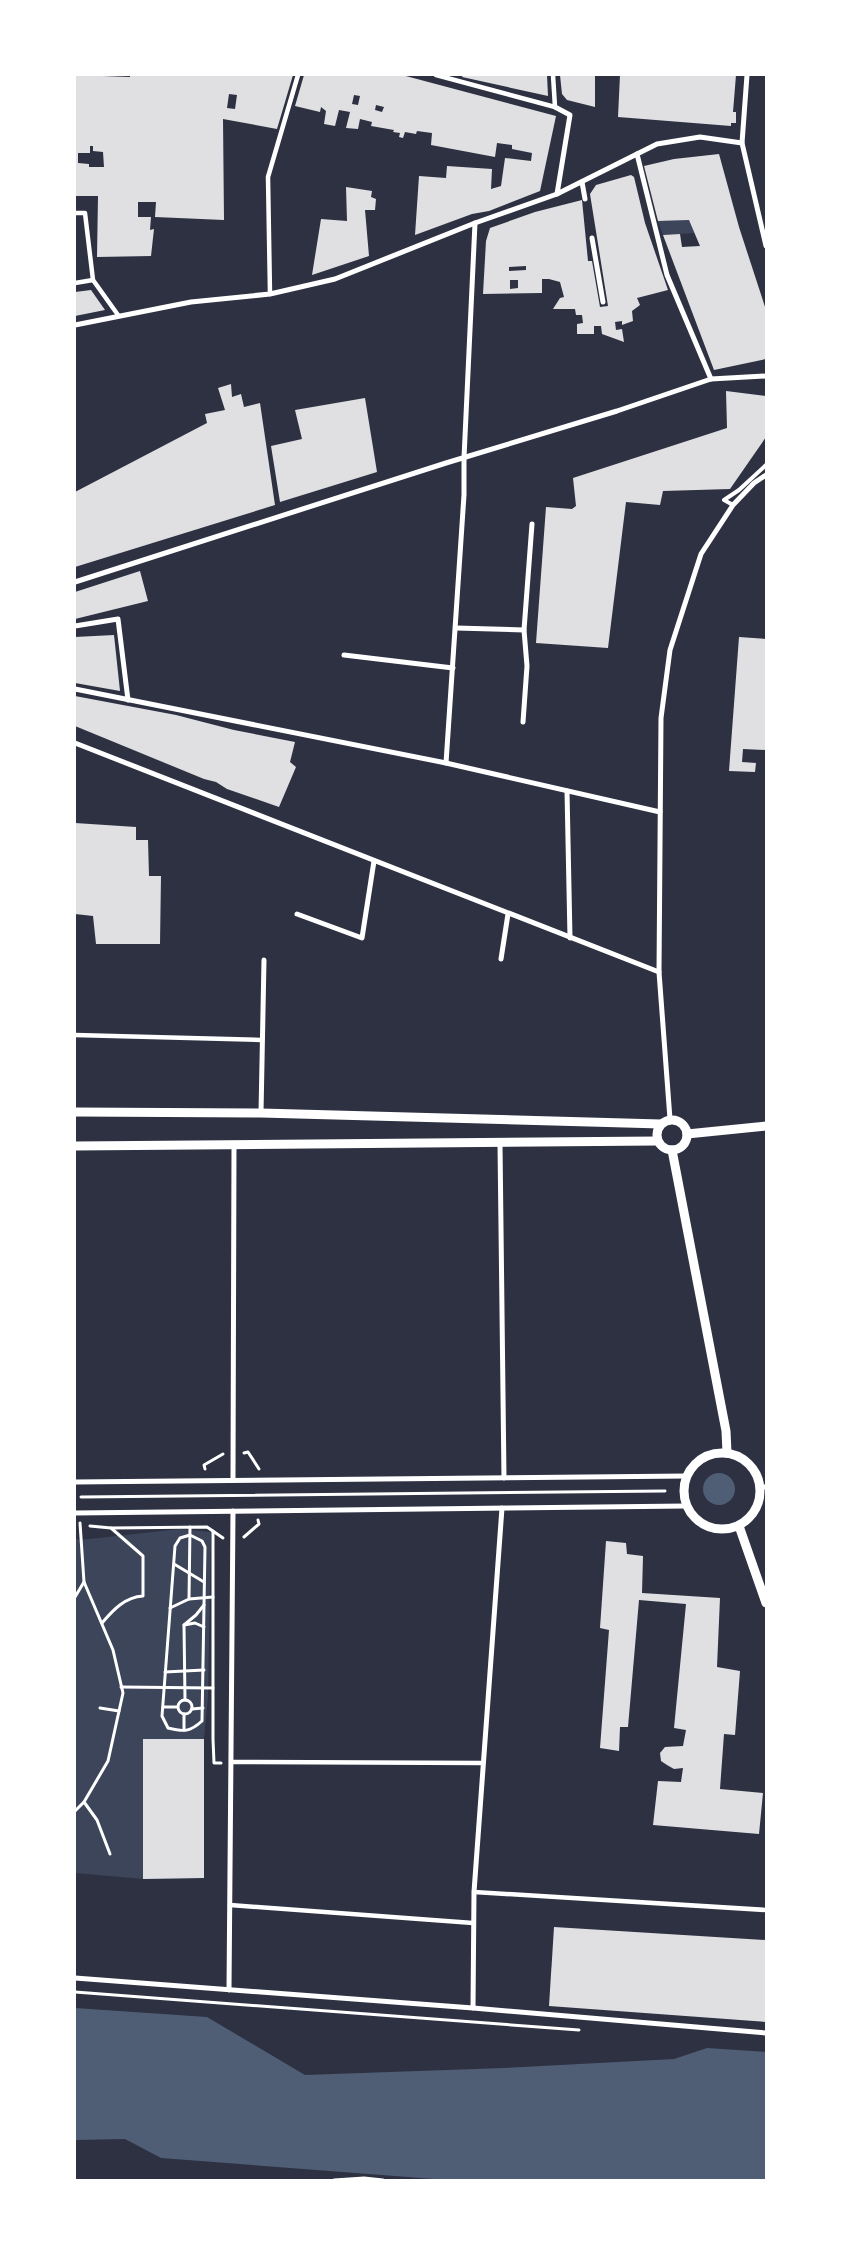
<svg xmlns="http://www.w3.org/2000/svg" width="841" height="2255" viewBox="0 0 841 2255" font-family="Commissioner,sans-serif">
<rect width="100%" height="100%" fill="#2d3142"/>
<!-- green -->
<g fill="#3c4559">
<polygon points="689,220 695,233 663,235 658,221"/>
<polygon points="180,1529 211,1532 208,1697 204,1739 204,1878 143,1879 75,1873 75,1536 76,1539 80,1540"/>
</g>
<!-- water -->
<g fill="#4f5d75">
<circle cx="719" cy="1489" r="16"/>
<polygon points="75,2008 207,2017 305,2075 503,2068 674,2059 707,2048 766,2052 766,2180 447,2180 161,2158 125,2139 75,2140"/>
</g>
<!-- building -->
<g fill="#e0e0e3" fill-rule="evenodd">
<path d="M75 75 130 77V75H293L277 129 223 119 224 220 155 217 156 202H138V217H151L150 230 154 229 151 256 97 257 98 196H75ZM229 94 237 95 235 109 227 108ZM90 146H93V151L103 152 104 167H89V164L78 163V153H90Z"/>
<path d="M304 75H402L556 116 540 191 489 211 472 214 415 235 419 176 446 178 447 166 492 169 491 189 501 186 505 158 531 161 532 153 512 149V145L497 143 495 157 431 145 432 133 417 131 416 134 405 132 403 138 399 137 400 133 393 132 394 130 371 126 372 122 360 119 358 129 346 128 350 112 339 110 335 126 324 124 326 111 321 107 320 112 295 106ZM354 95 360 96 358 105 352 104ZM376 105 384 107 382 112 375 110Z"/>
<polygon points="463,75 547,75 548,96 462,77"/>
<polygon points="560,75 595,75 595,107 567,100 562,94"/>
<polygon points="620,75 736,75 733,112 736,112 736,123 731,123 731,126 618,117"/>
<polygon points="719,154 739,227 766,310 766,359 714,370 663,235 680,234 682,247 700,246 689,220 658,221 644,166 674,159"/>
<path d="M631 175 634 177 645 223 668 290 637 298 640 305 632 311 633 321 622 325V321L615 322 616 330 622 329 624 342 602 334 601 326H594V334H577V324L583 323 582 315H576L575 309H553L560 298 564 297 560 282 549 279H542V293L483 294 486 241 490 228 535 212 582 200 588 261H592L600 307 608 306 590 194 596 185ZM526 266V270L509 271V267ZM510 280H518V288L510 289Z"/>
<polygon points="346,187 372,191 371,197 376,199 375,210 365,210 369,256 312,275 321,219 347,221"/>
<polygon points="91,290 105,310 75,316 75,292"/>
<polygon points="231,384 232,397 241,394 244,407 260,403 275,505 75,567 75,492 207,423 205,414 225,410 218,388"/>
<polygon points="726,391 766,396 766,437 730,489 663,491 660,505 626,502 608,648 536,643 546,507 572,509 576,506 573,478 727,428"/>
<polygon points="365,398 377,472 280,502 271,446 302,439 295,410"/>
<polygon points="140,571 148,601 75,619 75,592"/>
<polygon points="114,635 120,691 75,683 75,637"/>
<polygon points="739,637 766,639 766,750 743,749 742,762 756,763 755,772 729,771"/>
<polygon points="75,696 176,715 234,730 295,742 290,762 296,767 279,807 227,789 216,782 204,779 75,726"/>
<polygon points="75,823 136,827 136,840 148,840 149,876 161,876 160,944 96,944 93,916 75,914"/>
<polygon points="606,1541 626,1543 627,1554 643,1556 642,1593 720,1598 717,1667 740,1671 735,1735 724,1734 720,1789 763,1793 759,1834 653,1825 658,1781 681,1782 683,1768 674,1769 667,1765 661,1761 660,1753 665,1747 683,1746 686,1730 674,1728 686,1604 639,1600 628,1727 620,1727 619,1751 600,1748 609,1630 600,1628"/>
<polygon points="143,1739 204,1739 204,1878 143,1879"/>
<polygon points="554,1927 766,1940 766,2022 549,2006"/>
</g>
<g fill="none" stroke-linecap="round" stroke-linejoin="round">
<!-- path -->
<g stroke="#fff" stroke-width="3">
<polyline points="244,1453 248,1452 259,1469"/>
<polyline points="205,1469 204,1465 223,1454"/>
<polyline points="81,1497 665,1491"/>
<polyline points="90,1526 111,1528 207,1527 223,1538"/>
<polyline points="213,1531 213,1739 214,1763 221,1763"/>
<path d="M190 1535 202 1541 205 1547 202 1721C190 1732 184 1732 168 1728L162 1716 175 1546 180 1538Z"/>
<polyline points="244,1537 259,1524 258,1520"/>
<polyline points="174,1564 204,1582"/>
<polyline points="75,1597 84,1582 80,1523"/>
<polyline points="189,1599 213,1597"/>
<polyline points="170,1608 189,1599 190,1527"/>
<path d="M102 1623C113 1610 125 1597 143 1596V1556L111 1528"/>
<polyline points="184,1625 195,1623 204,1627"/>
<polyline points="165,1672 204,1670"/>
<polyline points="121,1687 213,1688"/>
<circle cx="185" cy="1707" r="7"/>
<polyline points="185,1700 184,1625 196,1615 204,1605"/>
<polyline points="163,1707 177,1707"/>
<polyline points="100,1708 119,1711"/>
<polyline points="192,1709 203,1708"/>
<polyline points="184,1730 184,1714"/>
<polyline points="84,1802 97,1820 110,1854"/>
<polyline points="75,1811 84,1802 108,1761 123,1693 113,1650 84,1582"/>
<polyline points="75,1992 579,2030"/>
<polyline points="334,2180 364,2178 383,2180"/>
</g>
<!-- service -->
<polyline stroke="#fff" stroke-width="4" points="733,505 724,500 739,490 766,465"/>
<!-- pedestrian -->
<g stroke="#fff" stroke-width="4.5">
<polyline points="436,75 555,107 553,75"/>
<polyline points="75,213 85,213 93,280 118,315"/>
<polyline points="75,283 93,280"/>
<polyline points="270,294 268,177 298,75"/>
<polyline points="75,1035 261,1040"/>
<polyline points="232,1762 483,1763"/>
<polyline points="474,1892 766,1910"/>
<polyline points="230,1905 473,1923"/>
</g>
<!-- minor -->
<g stroke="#fff" stroke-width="5">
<polyline points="747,75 742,143 766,246"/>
<polyline points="555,107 570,115 557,194 657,144 700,137 742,143"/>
<polyline points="637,154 667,275 711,379"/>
<polyline points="582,182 585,199"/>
<polyline points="592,238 603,302"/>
<polyline points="75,325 191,302 270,294 335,279 475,223 557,194"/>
<polyline points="75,582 446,463 617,411 711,379 766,376"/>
<polyline points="75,626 118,619 128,700"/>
<polyline points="456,628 524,630"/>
<polyline points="344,655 453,668"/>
<polyline points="75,689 446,763 660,812"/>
<polyline points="523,722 527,666 524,630 532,524"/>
<polyline points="75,743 659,972"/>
<polyline points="446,763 464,495 464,458 475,223"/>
<polyline points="567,791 570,938"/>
<polyline points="297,914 362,938 374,861"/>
<polyline points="501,959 508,914"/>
<polyline points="261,1113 264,960"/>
<polyline points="670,1119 659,972 661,718 670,650 701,554 733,505 754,483 766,475"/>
<polyline points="500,1144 504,1478"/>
<polyline points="233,1480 234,1146"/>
<polyline points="75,1482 687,1476"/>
<polyline points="760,1487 766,1487"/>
<polyline points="75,1513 686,1506"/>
<polyline points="75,1978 473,2008 766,2033"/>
<polyline points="229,1990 233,1511"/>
<polyline points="473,2008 474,1892 502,1508"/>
</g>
<!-- tertiary -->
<g stroke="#fff" stroke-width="9">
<polyline points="75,1112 261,1113 661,1124"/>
<circle cx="672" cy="1135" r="15"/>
<polyline points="687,1134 766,1126"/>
<polyline points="75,1146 657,1141"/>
<polyline points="672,1150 726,1431 727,1453"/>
<circle cx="722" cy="1491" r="38"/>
<polyline points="739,1526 766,1603"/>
</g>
</g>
<!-- border -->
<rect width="841" height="2255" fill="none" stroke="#ffffff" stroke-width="152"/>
</svg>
